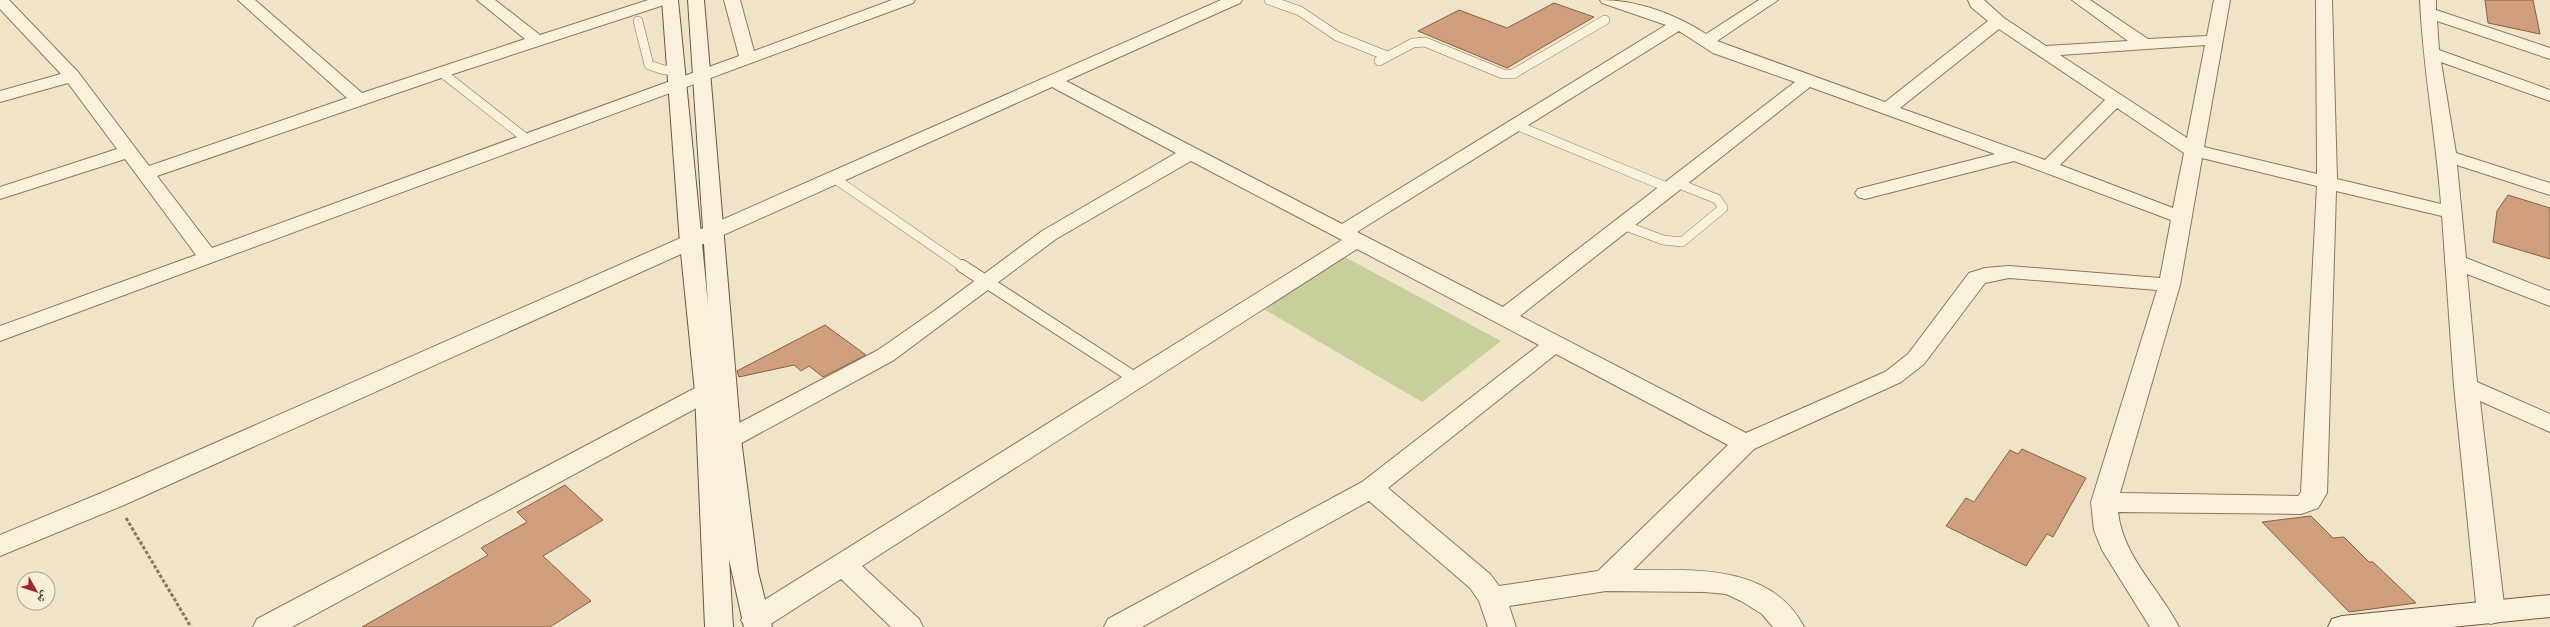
<svg xmlns="http://www.w3.org/2000/svg" width="2550" height="627" viewBox="0 0 2550 627" font-family="'Libre Baskerville','Noto Naskh Arabic',serif">
<rect width="100%" height="100%" fill="#f0e4c8"/>
<!-- green -->
<polygon fill="#c9cf9b" points="1343,256 1501,341 1422,402 1262,308"/>
<!-- building -->
<g fill="#cf9f7d" stroke="#8d5f41">
<polygon points="2485,0 2533,0 2540,34 2488,23"/>
<polygon points="1554,3 1594,17 1507,68 1418,31 1459,10 1507,28"/>
<polygon points="2508,195 2550,208 2550,259 2493,242 2497,211"/>
<polygon points="825,325 866,355 823,377 809,366 801,371 794,365 739,377 737,371"/>
<polygon points="2022,449 2086,478 2053,537 2047,534 2026,566 1946,526 1966,498 1974,502 2010,450 2018,454"/>
<polygon points="565,485 603,520 543,556 591,601 550,627 362,627 488,555 481,548 527,522 517,512"/>
<polygon points="2311,516 2333,538 2344,537 2369,562 2373,562 2416,603 2349,612 2262,522"/>
</g>
<g fill="none" stroke-linecap="round" stroke-linejoin="round">
<!-- lane-far1 casing -->
<g stroke="#8d765c" stroke-width="10">
<g id="lane-far1">
<polyline points="1269,0 1300,11 1337,36 1387,56"/>
<polyline points="638,21 649,65 664,70 675,70"/>
<polyline points="1379,61 1413,43 1425,42 1503,74 1513,74 1605,20"/>
<polyline points="441,72 528,140"/>
<polyline points="1516,125 1669,188"/>
<polyline points="834,178 963,267"/>
<polyline points="1623,225 1663,240 1682,242 1723,208 1717,199 1677,183"/>
</g>
</g>
<!-- lane casing -->
<g stroke="#8d765c" stroke-width="14">
<polyline id="lane" points="962,266 1136,379"/>
</g>
<!-- street casing -->
<g stroke="#8d765c" stroke-width="2">
<g id="street">
<polygon points="0,0 9,0 78,72 149,166 347,98 238,0 255,0 362,93 525,39 477,0 495,0 540,35 648,0 672,0 670,3 447,76 157,176 212,248 739,56 724,0 740,0 754,51 892,0 915,0 913,3 0,341 0,326 196,255 125,159 0,199 0,187 117,149 68,83 0,102 0,91 61,74 0,9"/>
<path d="M1221 0H1242L1240 3 1066 81 1342 224 1666 25 1602 3 1600 0C1637 0 1675 14 1706 34L1759 0H1778L1717 41 1885 102 1988 21 1971 7 1968 0H1984L2004 18 2046 46 2128 41 2072 0H2090L2148 39 2207 36 2214 0H2230L2204 147 2317 174 2316 0H2332L2337 179 2441 204C2436 136 2423 69 2420 0H2436V10L2550 48V59L2437 21 2439 50 2550 90V101L2441 62 2456 153 2550 183V195L2457 165 2466 258 2550 291V306L2467 274 2477 382 2550 414V432L2480 401 2505 613 2501 621 2491 624 2481 621 2477 613 2454 386 2442 216 2336 191 2327 493 2318 508 2301 514 2118 512C2123 557 2159 588 2179 627H2150L2102 550 2094 530 2091 502 2157 290 2009 278 1985 283 1924 364 1901 382 1754 449 1633 570C1694 570 1771 564 1804 627H1773L1762 614 1741 601 1726 594 1705 592 1606 591 1509 606 1516 627H1488L1479 601 1470 588 1369 501 1142 627H1104L1108 619 1362 482 1539 345 1357 249 862 566 919 619 923 627H891L841 579 766 627H745L741 620 745 612 1342 240 1191 161 1056 239 894 360 738 445 729 447 720 445 717 439 720 433 878 350 934 311 1042 231 1176 153 1052 87 124 505 0 556V535L106 491ZM1999 29 2105 100 2045 160 1900 108ZM1679 31 1713 53 1795 82 1503 307 1357 232ZM2205 45 2187 138 2060 55ZM1810 87 1995 154 1858 189 1855 193 1858 197 1865 199 2014 161 2171 220 2160 278 2009 266 1985 268 1969 273 1908 354 1885 372 1746 433 1520 316ZM2117 108 2184 153 2173 208 2060 165ZM2202 158 2317 186 2301 492 2298 496 2120 493 2180 285ZM1556 354 1728 445 1598 571 1499 586 1490 574 1388 488Z"/>
<polygon points="707,384 715,386 719,392 715,398 292,627 253,627 257,619 699,386"/>
</g>
</g>
<!-- secondary casing -->
<g stroke="#6f573f" stroke-width="2">
<g id="secondary">
<polygon points="662,0 678,0 708,305 688,0 704,0 741,439 758,572 772,627 744,627 729,559 733,627 705,627 695,392 680,243"/>
<polygon points="2550,595 2550,617 2452,627 2328,627 2332,619 2342,616"/>
</g>
</g>
<!-- path -->
<polyline stroke="#8d765c" stroke-width="3" stroke-dasharray="3.5 2" stroke-linecap="butt" points="126,518 191,627"/>
<!-- lane-far1 -->
<use href="#lane-far1" stroke="#faf1dc" stroke-width="9"/>
<!-- lane -->
<use href="#lane" stroke="#faf1dc" stroke-width="12"/>
<!-- street -->
<use href="#street" fill="#faf1dc" fill-rule="evenodd"/>
<!-- secondary -->
<use href="#secondary" fill="#faf1dc" fill-rule="evenodd"/>
</g>
<!-- north arrow -->
<g transform="translate(36 591) rotate(129)"><circle r="19" fill="#f7eed8" stroke="#ada18e"/>
<path d="M0-3L7 15L0 10L-7 15Z" fill="#9e2a2b"/>
<text y="-6" font-size="11" font-weight="bold" text-anchor="middle" fill="#3d2e20">ش</text>
</g>
</svg>
